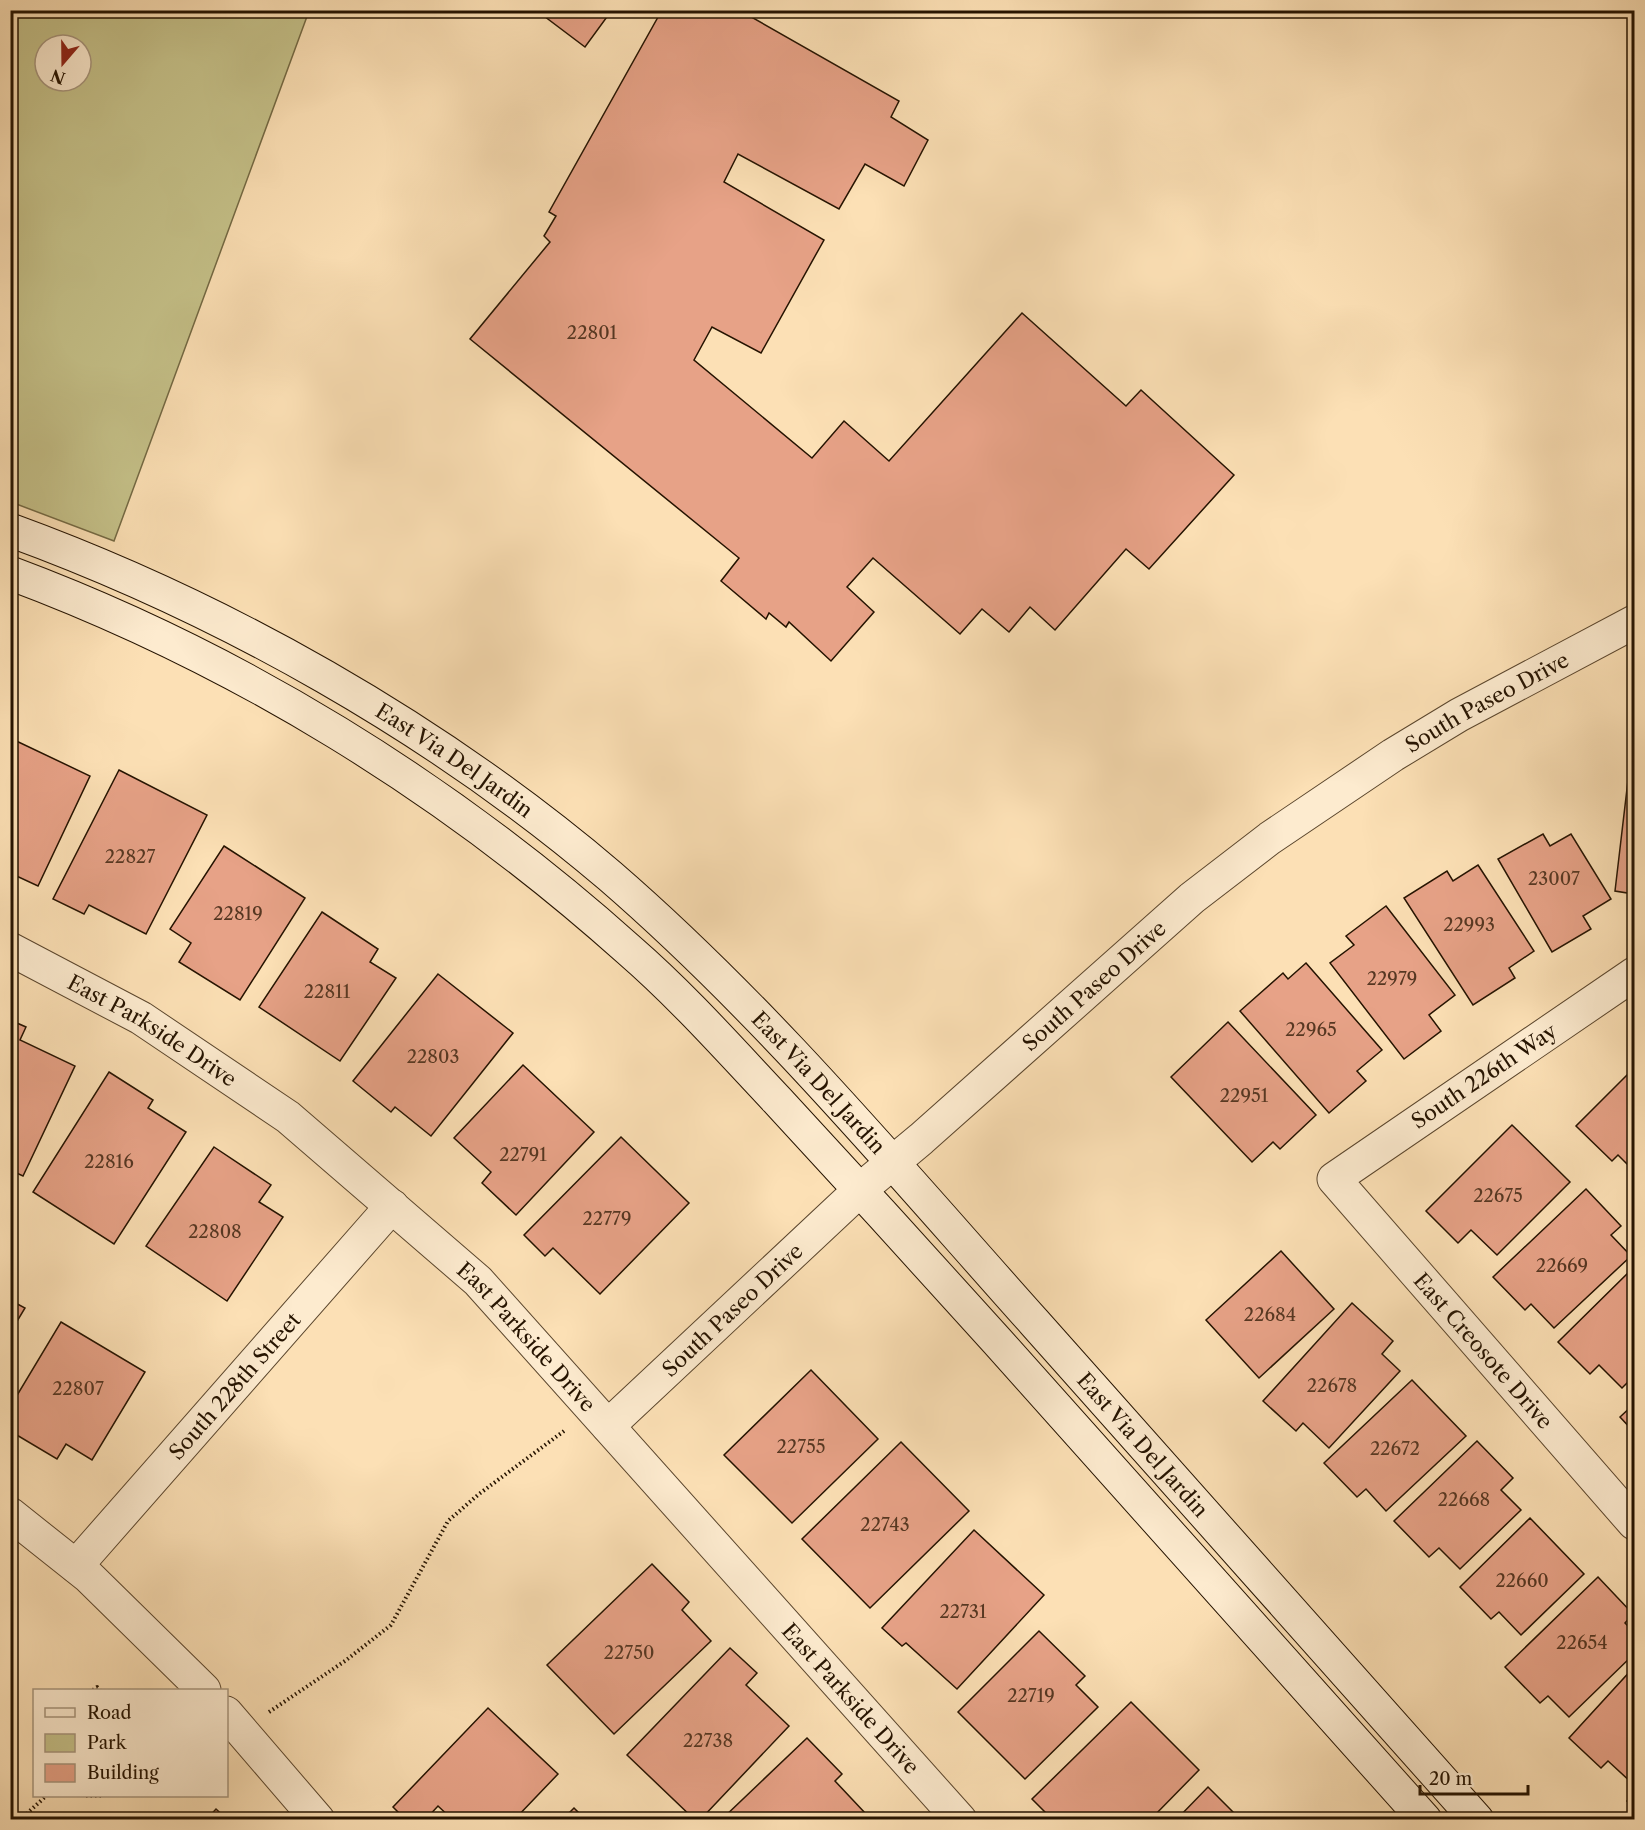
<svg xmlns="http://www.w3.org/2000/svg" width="1645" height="1830" viewBox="0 0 1645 1830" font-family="'Libre Caslon Text',serif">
<rect width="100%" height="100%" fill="#fce0b5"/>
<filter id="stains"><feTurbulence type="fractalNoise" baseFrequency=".00333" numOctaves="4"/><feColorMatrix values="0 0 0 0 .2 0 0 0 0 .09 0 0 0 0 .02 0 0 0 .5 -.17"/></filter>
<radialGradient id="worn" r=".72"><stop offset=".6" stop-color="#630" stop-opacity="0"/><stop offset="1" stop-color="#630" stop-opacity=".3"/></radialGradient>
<!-- green -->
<path fill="#c5c189" stroke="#756a44" stroke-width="1.5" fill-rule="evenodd" d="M10 11H309L114 541 11 502ZM45 45H81V81H45Z"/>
<!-- building -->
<g fill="#e7a287" stroke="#251300" stroke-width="1.5">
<polygon points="536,10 612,10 585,47"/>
<polygon points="662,10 739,10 899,101 891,117 928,140 904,186 865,164 839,209 738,154 724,182 824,240 761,353 712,327 694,360 812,458 844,421 889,461 1022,313 1126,406 1141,390 1234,475 1149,569 1126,549 1055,630 1030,607 1009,632 982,609 960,634 873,558 847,587 874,612 831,661 789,622 786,627 769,613 766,619 721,581 739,558 470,339 550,242 544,236 556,216 549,212"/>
<polygon points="10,738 90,776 38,886 10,873"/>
<polygon points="1632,746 1634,747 1634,894 1615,891"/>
<polygon points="119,770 207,815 146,934 89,905 84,914 53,899"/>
<polygon points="1543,834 1550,846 1571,834 1611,899 1583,916 1591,929 1552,952 1498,859"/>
<polygon points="224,846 305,898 240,1000 179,962 191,943 170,929"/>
<polygon points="1478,865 1534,951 1509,968 1515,978 1473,1005 1404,898 1447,871 1453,881"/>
<polygon points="1386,906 1455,995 1429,1015 1441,1031 1404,1059 1330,963 1354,945 1346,936"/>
<polygon points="322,912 378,949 370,962 396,978 340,1061 259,1007"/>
<polygon points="1306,963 1382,1050 1357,1071 1366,1081 1329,1113 1240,1011 1283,973 1288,979"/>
<polygon points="438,974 513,1033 431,1136 395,1107 391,1112 353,1081"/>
<polygon points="10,1020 26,1027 20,1040 75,1066 23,1176 10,1170"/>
<polygon points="1228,1022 1316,1115 1280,1149 1273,1142 1252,1162 1171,1077"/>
<polygon points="523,1065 594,1132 516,1215 482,1183 491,1172 454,1138"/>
<polygon points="1634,1068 1634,1171 1618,1155 1612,1161 1576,1126"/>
<polygon points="109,1072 153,1100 148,1108 186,1132 114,1244 33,1192"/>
<polygon points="1512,1125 1570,1182 1497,1255 1471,1230 1458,1243 1426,1211"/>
<polygon points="621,1137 689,1203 600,1294 553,1248 545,1256 524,1235"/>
<polygon points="214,1147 271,1185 259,1202 283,1217 227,1301 146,1246"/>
<polygon points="1586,1189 1621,1226 1611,1235 1631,1256 1554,1328 1531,1304 1525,1310 1493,1277"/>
<polygon points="1281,1251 1334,1309 1259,1378 1206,1320"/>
<polygon points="1632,1269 1634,1272 1634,1376 1622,1388 1599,1365 1590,1374 1558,1342"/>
<polygon points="10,1300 25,1308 10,1333"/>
<polygon points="1352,1303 1393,1341 1382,1354 1400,1371 1329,1448 1303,1423 1296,1431 1263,1401"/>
<polygon points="61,1322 145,1372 92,1460 66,1444 57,1459 10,1431 10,1407"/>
<polygon points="811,1370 878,1439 792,1523 724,1455"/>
<polygon points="1412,1380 1466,1436 1386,1511 1366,1489 1357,1497 1324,1463"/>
<polygon points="1634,1404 1634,1432 1620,1417"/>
<polygon points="1477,1441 1513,1478 1501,1490 1521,1510 1460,1569 1439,1548 1429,1557 1394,1521"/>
<polygon points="901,1442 969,1511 870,1608 802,1539"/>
<polygon points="1530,1518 1584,1574 1521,1635 1499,1612 1491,1619 1460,1587"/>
<polygon points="974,1530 1044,1595 957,1689 906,1643 902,1646 882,1628"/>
<polygon points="652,1564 689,1602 682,1610 711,1641 614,1734 547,1665"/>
<polygon points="1598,1577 1633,1614 1625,1623 1634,1632 1634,1654 1569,1717 1548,1696 1540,1703 1505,1667"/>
<polygon points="1039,1631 1085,1676 1076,1685 1098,1707 1025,1779 958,1712"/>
<polygon points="730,1648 757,1673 746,1685 789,1726 700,1820 695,1820 627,1755"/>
<polygon points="1634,1667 1634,1783 1633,1784 1608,1761 1601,1768 1569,1738"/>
<polygon points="1131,1702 1199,1770 1150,1820 1053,1820 1032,1799"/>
<polygon points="488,1708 558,1774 514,1820 453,1820 438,1806 425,1820 406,1820 393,1807"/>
<polygon points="807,1738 842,1774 835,1781 866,1814 860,1820 721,1820"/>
<polygon points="1208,1787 1241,1820 1176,1820"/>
<polygon points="1634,1794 1634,1809 1627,1801"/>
<polygon points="574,1808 586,1820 562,1820"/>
<polygon points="216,1809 228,1820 206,1820"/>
</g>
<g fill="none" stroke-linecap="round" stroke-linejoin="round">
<!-- street casing -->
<g stroke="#5b462d" stroke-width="35">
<g id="street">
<path id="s1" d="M10 949 141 1018 288 1117 478 1281 960 1820"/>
<path id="s2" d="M1634 974 1334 1179 1634 1523"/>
<path id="s3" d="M608 1426 861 1189 921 1139 1192 898 1270 838 1393 755 1459 715 1634 622"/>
<polyline points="10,1514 88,1576 204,1690"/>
<path id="s4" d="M76 1566 392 1206"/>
<polyline points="226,1713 318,1820"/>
</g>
</g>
<!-- secondary casing -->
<g stroke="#251300" stroke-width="35">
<g id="secondary">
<path id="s5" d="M10 530C224 608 436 728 610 876 765 1010 898 1170 1034 1322 1182 1488 1329 1654 1477 1820"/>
<path d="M10 573C238 658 448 788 629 950 682 996 729 1049 777 1100 851 1180 924 1260 997 1341 1139 1500 1282 1660 1425 1820"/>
</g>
</g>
<!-- path -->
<g stroke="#251300" stroke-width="4" stroke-dasharray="1.5 3" stroke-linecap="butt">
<polyline points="93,1690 97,1687 100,1690"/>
<polyline points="269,1712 345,1661 391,1625 448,1521 479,1494 564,1431"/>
<polyline points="86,1796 104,1796"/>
<polyline points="20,1820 46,1796"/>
</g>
<!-- street -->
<use href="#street" stroke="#fdebcf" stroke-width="33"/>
<!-- secondary -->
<use href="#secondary" stroke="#fdebcf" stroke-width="33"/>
</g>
<g text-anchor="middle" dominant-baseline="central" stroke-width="4.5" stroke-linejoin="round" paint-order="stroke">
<!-- number labels -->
<g font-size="18" fill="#563722">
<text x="592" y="333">22801</text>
<text x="130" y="857">22827</text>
<text x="1554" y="879">23007</text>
<text x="238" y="914">22819</text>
<text x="1469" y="925">22993</text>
<text x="1392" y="979">22979</text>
<text x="327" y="992">22811</text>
<text x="1311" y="1030">22965</text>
<text x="433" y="1057">22803</text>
<text x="1244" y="1096">22951</text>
<text x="523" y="1155">22791</text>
<text x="109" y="1162">22816</text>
<text x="1498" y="1196">22675</text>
<text x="607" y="1219">22779</text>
<text x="215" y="1232">22808</text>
<text x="1562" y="1266">22669</text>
<text x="1270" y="1315">22684</text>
<text x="1332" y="1386">22678</text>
<text x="78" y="1389">22807</text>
<text x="801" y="1447">22755</text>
<text x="1395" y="1449">22672</text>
<text x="1464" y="1500">22668</text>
<text x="885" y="1525">22743</text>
<text x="1522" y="1581">22660</text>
<text x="963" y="1612">22731</text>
<text x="1582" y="1643">22654</text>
<text x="629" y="1653">22750</text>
<text x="1031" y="1696">22719</text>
<text x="708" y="1741">22738</text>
</g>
<!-- street labels -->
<g font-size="21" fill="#251300" stroke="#fdebcf">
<text stroke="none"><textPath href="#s3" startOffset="1142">South Paseo Drive</textPath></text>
<text stroke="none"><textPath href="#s5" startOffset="502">East Via Del Jardin</textPath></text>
<text stroke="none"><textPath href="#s3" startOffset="656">South Paseo Drive</textPath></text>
<text stroke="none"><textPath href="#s1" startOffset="164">East Parkside Drive</textPath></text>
<text transform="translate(1484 1076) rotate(-34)">South 226th Way</text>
<text stroke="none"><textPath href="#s5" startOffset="990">East Via Del Jardin</textPath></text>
<text stroke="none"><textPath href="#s3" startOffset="170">South Paseo Drive</textPath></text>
<text stroke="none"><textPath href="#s1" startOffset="650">East Parkside Drive</textPath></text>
<text stroke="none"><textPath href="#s2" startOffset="591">East Creosote Drive</textPath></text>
<text stroke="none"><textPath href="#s4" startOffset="240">South 228th Street</textPath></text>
<text stroke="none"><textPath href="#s5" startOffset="1476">East Via Del Jardin</textPath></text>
<text stroke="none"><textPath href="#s1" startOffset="1136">East Parkside Drive</textPath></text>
</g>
</g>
<!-- margin -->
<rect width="1645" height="1830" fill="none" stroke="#fce0b5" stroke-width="36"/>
<rect x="12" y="12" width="1621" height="1806" fill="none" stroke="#251300" stroke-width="3"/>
<rect x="18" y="18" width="1609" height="1794" fill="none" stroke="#251300" stroke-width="1.5"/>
<!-- legend -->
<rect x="33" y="1689" width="195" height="108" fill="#fdebcf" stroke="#a7957c" stroke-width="1.5"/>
<rect x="45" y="1708" width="30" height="9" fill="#fdebcf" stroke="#a7957c" stroke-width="1.5"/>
<text x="87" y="1719" font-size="18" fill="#251300">Road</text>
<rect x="45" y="1734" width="30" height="18" fill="#c5c189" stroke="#a7957c" stroke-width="1.5"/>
<text x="87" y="1749" font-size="18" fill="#251300">Park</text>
<rect x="45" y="1764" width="30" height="18" fill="#e7a287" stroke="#a7957c" stroke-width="1.5"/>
<text x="87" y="1779" font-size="18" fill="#251300">Building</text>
<!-- north arrow -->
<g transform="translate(63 63) rotate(200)"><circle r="28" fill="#fdebcf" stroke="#a7957c" stroke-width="1.5"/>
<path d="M0-4.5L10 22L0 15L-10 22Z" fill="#8f2418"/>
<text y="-9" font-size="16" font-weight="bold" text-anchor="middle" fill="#251300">N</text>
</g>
<!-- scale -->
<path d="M1420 1785v9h108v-9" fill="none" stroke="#251300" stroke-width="3"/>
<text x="1429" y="1785" font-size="18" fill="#251300" stroke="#fdebcf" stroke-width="4.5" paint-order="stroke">20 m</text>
<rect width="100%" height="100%" filter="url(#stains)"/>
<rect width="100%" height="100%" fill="url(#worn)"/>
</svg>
